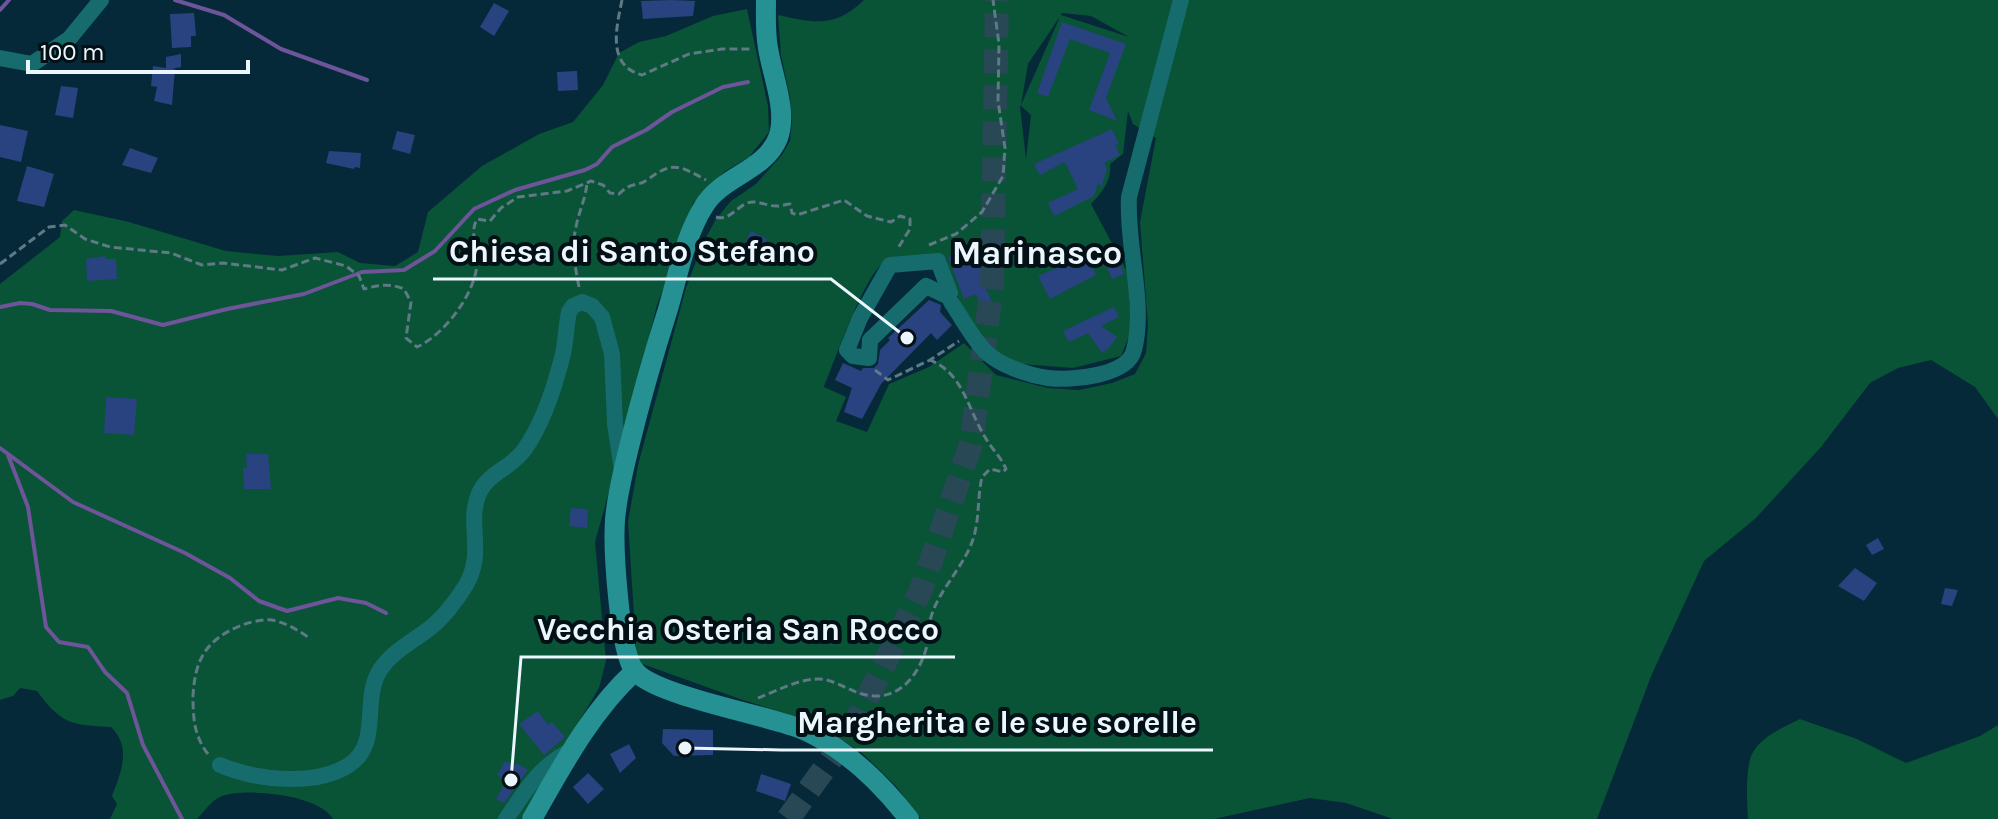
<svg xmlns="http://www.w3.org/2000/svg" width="1998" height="819" viewBox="0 0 1998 819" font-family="Karla,sans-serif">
<rect width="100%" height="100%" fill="#052938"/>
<!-- green -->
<g fill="#095337" fill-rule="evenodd">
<path d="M864 0H1998V419L1975 387 1931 360 1898 368 1870 383 1821 447 1756 518 1704 561 1652 674 1597 819H1393L1346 803 1310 798 1214 819H921L895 785 861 752 813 722 740 699 637 662 628 522 638 465 686 288 702 245 716 219 731 201 756 184 782 155 790 141 792 121 790 98 781 55 778 15C815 23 835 28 864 0ZM1062 13 1091 16 1129 37 1061 15ZM1059 18V19L1021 105 1028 64ZM1021 106 1031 115 1026 159 1020 106ZM1128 111 1133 124 1156 138 1140 222 1148 325 1146 353 1135 374 1112 383 1079 390 1048 388 996 375 964 343 929 367 889 384 867 432 836 421 846 397 824 387C834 363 865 273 884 263 897 255 923 256 939 254L983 354 1020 364 1073 368 1121 356 1133 327 1129 301 1138 292 1091 204C1102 193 1112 180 1110 164L1123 154Z"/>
<path d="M747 9 768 106 769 132 749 157 724 172 693 203 685 231 657 305 624 438 595 542 606 661 599 688 521 819H333C319 794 244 787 220 797 211 801 203 813 197 819H110L117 804 112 796C121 772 132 748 111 727 71 725 61 724 37 691L20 688 13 696 0 700V284L60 237 62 221 74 210 129 222 226 251 278 256 338 252 360 263 395 266 418 252 428 212 482 166 539 134 573 122 603 85 619 53 639 42 666 36 713 16Z"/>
<path d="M1800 719 1857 739 1906 763 1980 736 1998 725V819H1748C1747 802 1745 769 1752 754 1761 736 1784 727 1800 719Z"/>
</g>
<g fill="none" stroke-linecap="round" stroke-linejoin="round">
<!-- stream -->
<g stroke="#6e5499" stroke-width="4">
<polyline points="175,0 224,15 281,49 367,80"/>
<polyline points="0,10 9,0"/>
<polyline points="0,307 20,303 32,304 50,310 111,311 163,325 227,309 304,294 362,272 404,270 435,251 474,209 515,190 585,170 597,164 612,147 646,130 672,112 723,87 748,82"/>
<polyline points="0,448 73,502 185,553 230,578 259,601 287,611 338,598 366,603 386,613"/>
<polyline points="8,455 28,507 46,627 59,642 88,647 105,672 127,693 143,745 182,819"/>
</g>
</g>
<!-- building -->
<g fill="#294280">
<polygon points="671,0 695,1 693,16 643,19 641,1"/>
<polygon points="494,3 509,11 494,36 480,27"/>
<polygon points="194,13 196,36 191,36 191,47 172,48 170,14"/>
<polygon points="1062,22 1126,44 1106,98 1117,121 1089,110 1110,53 1070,39 1048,97 1037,93"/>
<polygon points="181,54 181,67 171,69 175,69 172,105 154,101 157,87 151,86 153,66 166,68 166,57"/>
<polygon points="577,71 578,90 558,91 557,72"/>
<polygon points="61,86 78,88 73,118 55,115"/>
<polygon points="0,125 28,131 21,162 0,157"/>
<polygon points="1112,129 1119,144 1115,145 1120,155 1104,163 1107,169 1102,186 1098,183 1094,196 1054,216 1048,203 1078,189 1065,162 1040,175 1034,164"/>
<polygon points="397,131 415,135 410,154 392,149"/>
<polygon points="130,148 158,158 151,173 122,165"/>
<polygon points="329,151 361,153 360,168 355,167 354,169 326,163"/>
<polygon points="27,166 54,174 44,207 17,201"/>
<polygon points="751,231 767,239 758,257 742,250"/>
<polygon points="982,241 1001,282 986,289 998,315 987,320 976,294 964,299 948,257"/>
<polygon points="1087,254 1096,275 1050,299 1038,276"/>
<polygon points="106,256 106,259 116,259 117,279 87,281 86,259"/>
<polygon points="1119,262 1124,274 1112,279 1107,268"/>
<polygon points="929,300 941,305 940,312 952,325 937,340 931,333 881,384 862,419 844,412 852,388 835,380 843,363 861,371 863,368 874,368 878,364 880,350 890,340 888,338"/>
<polygon points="1114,307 1119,317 1101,326 1117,337 1109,348 1102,353 1088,333 1069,342 1063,331"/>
<polygon points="106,397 137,399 134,435 104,433"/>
<polygon points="246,454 268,454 271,489 244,489 243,468 247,467"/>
<polygon points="571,508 588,509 587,528 569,526"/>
<polygon points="1878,538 1884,549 1872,555 1866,545"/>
<polygon points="1855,568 1877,583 1864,601 1838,586"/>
<polygon points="1945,588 1958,590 1952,606 1941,604"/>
<polygon points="538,711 548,725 552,722 565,737 544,755 519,724"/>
<polygon points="663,729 713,730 713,755 674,756 662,743"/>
<polygon points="629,744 636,758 620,773 610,754"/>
<polygon points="505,761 515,766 517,763 528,770 504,803 496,799 506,781 497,775"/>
<polygon points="588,773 604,789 588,804 573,787"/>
<polygon points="761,774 791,784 785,801 756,791"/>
</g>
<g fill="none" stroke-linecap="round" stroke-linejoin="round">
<!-- highway-tunnel -->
<polyline stroke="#284856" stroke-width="24" stroke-dasharray="24 12" stroke-linecap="butt" points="788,819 850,733 921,590 971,444 992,285 997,0"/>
<!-- path -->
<g stroke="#5f7985" stroke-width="3" stroke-dasharray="8 4" stroke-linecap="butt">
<path d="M622 0C616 29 607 66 642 75L689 54 722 49H752"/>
<path d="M716 217C728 221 734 210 745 204 756 198 766 207 778 206 782 206 786 204 790 204L792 213 797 215 844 200 867 216 891 222 900 216 910 219V229L898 248"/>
<polyline points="929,245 956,234 982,212 1003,176 1005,148 998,101 999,44 993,0"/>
<path d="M0 264 49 227 65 225 85 239 110 247 171 253 202 265 223 263 282 270 315 258 346 266 359 276 364 289C378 285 390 283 404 289L411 302 406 338 417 347C446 334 480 288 477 256 476 242 470 232 477 219L490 221 501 208 518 197 567 191 591 181 603 185 610 193 619 194C632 181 637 187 647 180 673 161 678 165 706 180"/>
<path d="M579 287C575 266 571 248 576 227 579 211 586 198 587 182"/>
<polyline points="875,370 888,380 930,360 959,341"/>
<path d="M758 698C780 690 810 672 833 682 849 688 861 697 879 696 907 694 923 666 928 641 930 633 929 625 931 617 939 590 962 569 972 542 980 521 977 498 982 477L990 469 1003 472 1006 469C1001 457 991 448 985 437 967 408 964 374 930 360"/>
<path d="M208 754C194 736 193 718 193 696 195 658 207 639 242 625 251 622 262 619 272 620 287 623 299 631 311 639"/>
</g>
<!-- street -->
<g stroke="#166c6d" stroke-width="16">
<polyline points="0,58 32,64 69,39 101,0"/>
<polygon points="938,261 950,293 947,296 926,286 870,340 869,358 853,356 847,350 860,318 890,265"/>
<path d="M951 302C962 318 972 338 986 352 1001 366 1028 375 1048 378 1071 381 1128 376 1134 350 1146 303 1126 246 1129 197L1181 0"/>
<path d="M220 765C255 780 315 787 349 765 382 743 361 700 380 670 392 652 410 643 426 631 441 621 457 600 466 585 485 552 467 526 478 496 486 473 511 469 524 450 543 424 555 386 563 354 566 340 566 326 569 312L573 306 582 302 592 306 602 317 612 354 615 424 622 470"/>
<path d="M506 819C527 789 538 767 572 750"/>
</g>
<!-- secondary -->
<g stroke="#269192" stroke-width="20">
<path d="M766 0C766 16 765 32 768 48 772 75 788 111 778 138 765 171 722 176 704 206 685 236 678 275 668 309 654 353 641 398 630 443 624 468 617 494 615 520 613 548 619 649 634 670 653 696 769 715 804 730 846 749 881 783 909 819"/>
<path d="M532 819C561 768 591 711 635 671"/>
</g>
</g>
<g text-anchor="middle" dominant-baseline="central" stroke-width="8" stroke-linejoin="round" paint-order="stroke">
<!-- quarter labels -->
<g font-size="34" font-weight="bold" fill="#ecf7fd" stroke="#031016">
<text x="1037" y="253">Marinasco</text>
</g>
</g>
<!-- callouts -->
<path fill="none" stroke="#ecf7fd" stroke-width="3" d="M907 338L831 279H433M511 780L521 657H955M685 748L781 750H1213"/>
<g fill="#ecf7fd" stroke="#031016" stroke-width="3">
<circle cx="907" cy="338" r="8"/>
<circle cx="511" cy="780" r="8"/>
<circle cx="685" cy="748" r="8"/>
</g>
<g font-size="32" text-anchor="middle" font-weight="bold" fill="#ecf7fd" stroke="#031016" stroke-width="8" stroke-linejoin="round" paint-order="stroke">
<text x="632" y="262">Chiesa di Santo Stefano</text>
<text x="738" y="640">Vecchia Osteria San Rocco</text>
<text x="997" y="733">Margherita e le sue sorelle</text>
</g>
<!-- scale -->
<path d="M28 60v12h220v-12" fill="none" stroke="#ecf7fd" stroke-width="4"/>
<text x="40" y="60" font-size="24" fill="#ecf7fd" stroke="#031016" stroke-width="6" paint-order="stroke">100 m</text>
</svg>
